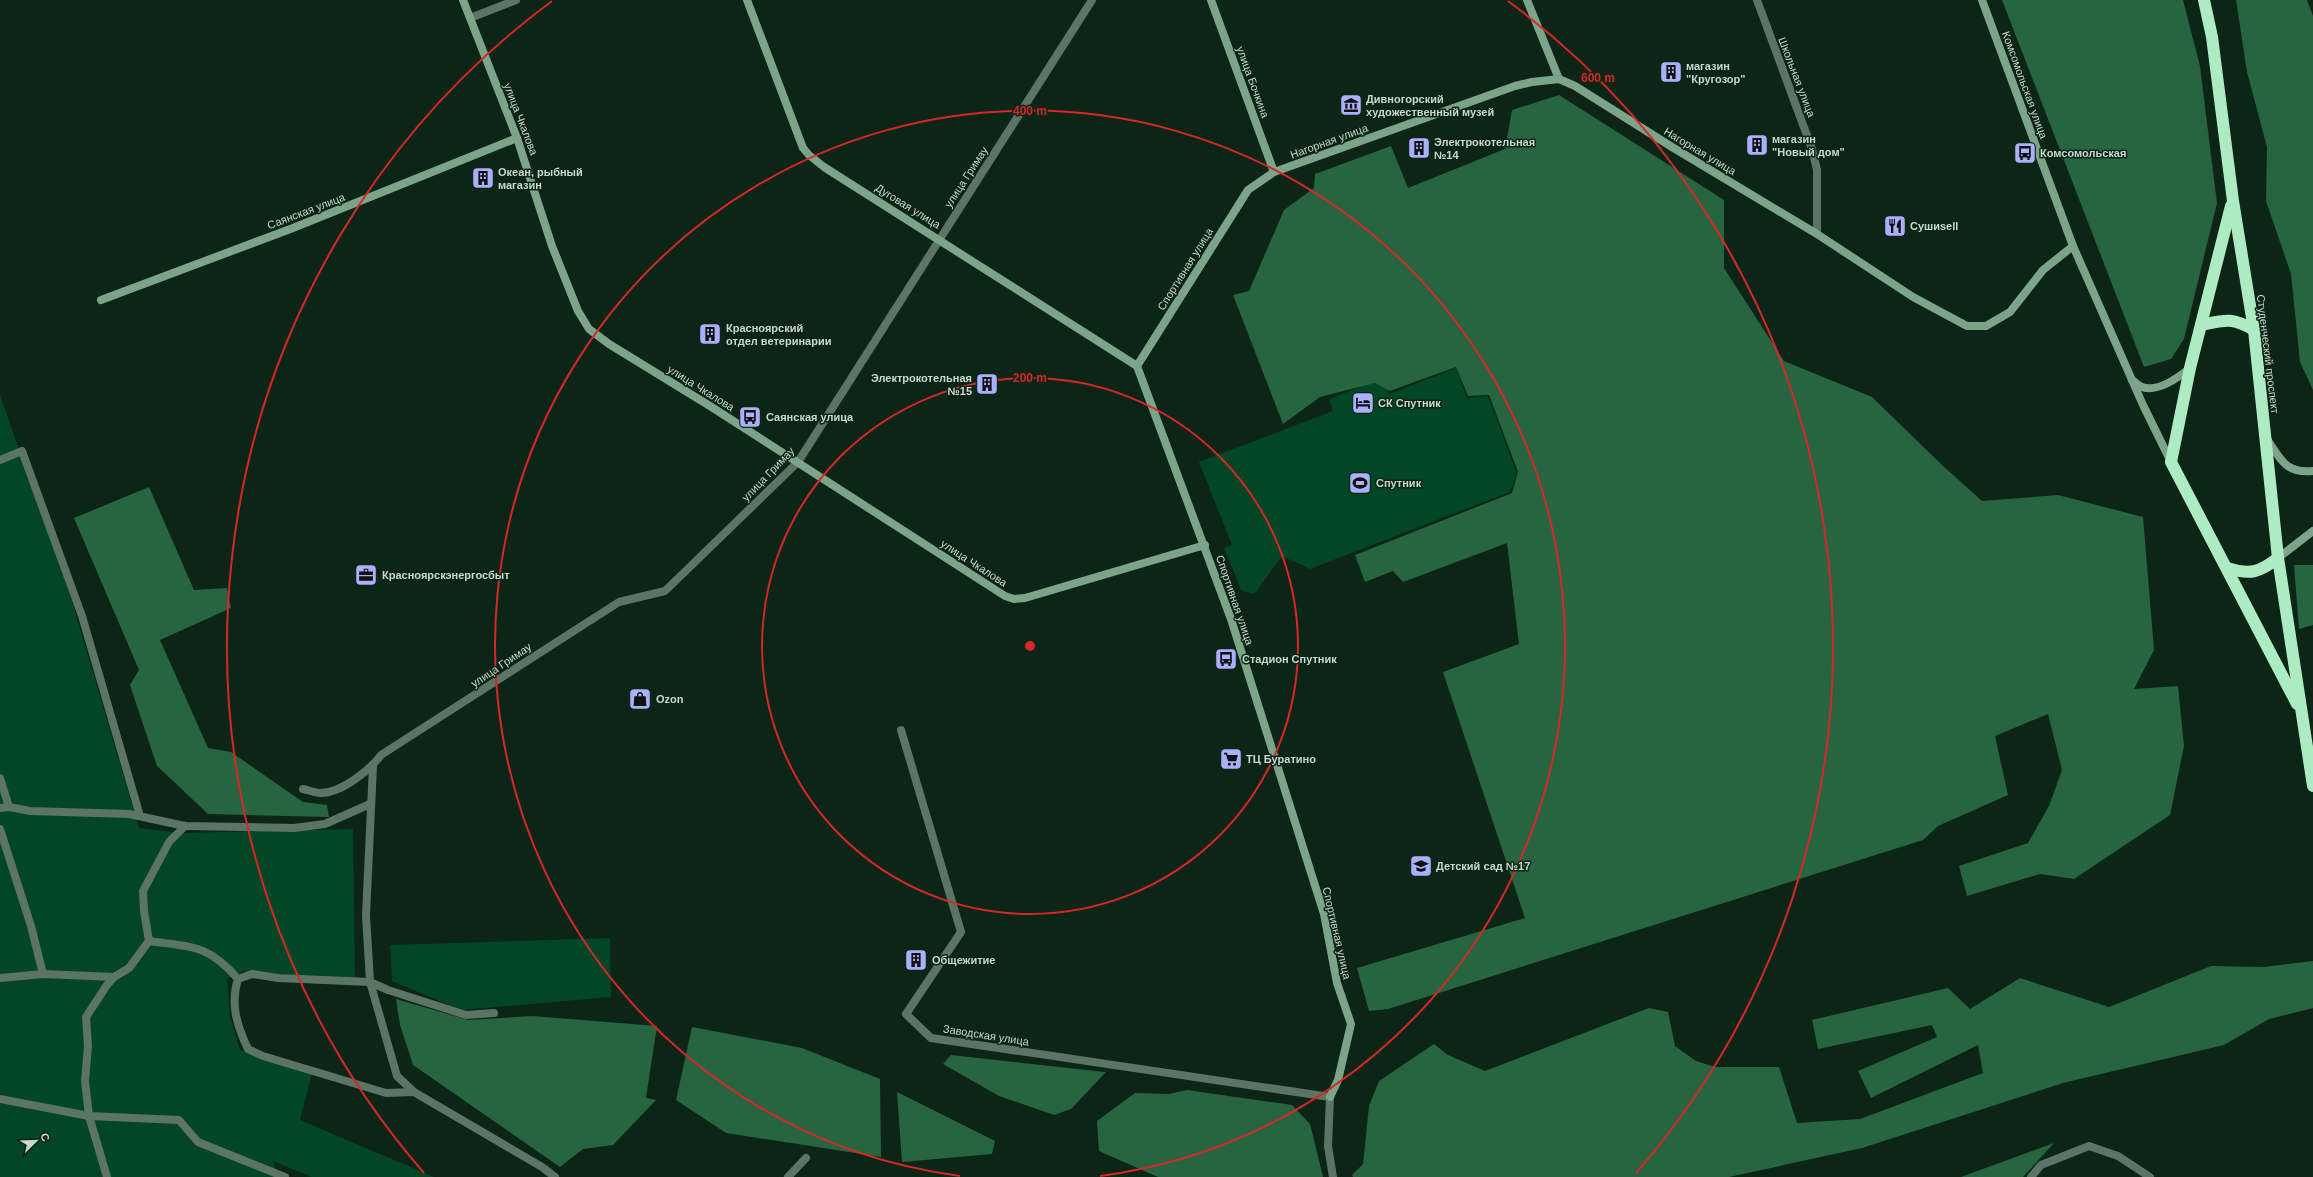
<svg xmlns="http://www.w3.org/2000/svg" width="2313" height="1177" viewBox="0 0 2313 1177" font-family="Helvetica,sans-serif">
<rect width="100%" height="100%" fill="#0c2516"/>
<!-- green -->
<g fill="#024625">
<polygon points="1456,368 1467,398 1488,396 1517,474 1510,492 1310,569 1282,556 1256,592 1252,594 1241,590 1224,548 1232,545 1199,462 1333,411 1329,399 1383,378 1389,394"/>
<polygon points="0,395 71,598 139,828 182,833 353,829 355,980 244,971 227,979 230,1016 240,1050 312,1074 300,1120 434,1177 311,1177 273,1161 278,1177 0,1177"/>
<polygon points="610,938 611,997 461,1010 392,981 390,945"/>
</g>
<!-- forest -->
<g fill="#276440">
<polygon points="2002,0 2183,0 2200,66 2217,203 2184,339 2171,359 2144,367"/>
<polygon points="2236,0 2307,0 2313,16 2313,390 2300,362 2291,274 2266,201 2267,147 2247,72"/>
<polygon points="1559,95 1724,200 1724,268 1784,361 1872,397 1942,465 1982,501 2058,495 2143,517 2154,650 2134,689 2178,686 2184,746 2170,815 2074,879 2040,874 1967,896 1959,866 2028,843 2049,806 2062,770 2048,714 1995,736 2008,795 1938,826 1923,840 1388,1009 1369,1011 1357,968 1525,918 1443,672 1519,644 1507,543 1403,582 1393,571 1365,582 1355,555 1512,493 1518,472 1489,395 1468,396 1456,367 1390,391 1375,383 1320,397 1283,424 1233,295 1249,291 1284,210 1314,188 1315,174 1391,146 1408,188 1505,149 1512,110"/>
<polygon points="149,487 194,590 227,588 231,608 160,640 208,748 231,752 303,802 327,805 329,817 208,814 157,766 130,685 139,670 74,518"/>
<polygon points="2294,565 2313,565 2313,625 2299,629"/>
<polygon points="2313,961 2313,1008 2269,1019 2224,1045 2063,1083 1862,1148 1729,1177 1353,1177 1352,1175 1363,1164 1369,1106 1379,1081 1434,1044 1448,1055 1485,1071 1649,1008 1668,1012 1675,1046 1696,1061 1715,1067 1779,1067 1797,1123 1860,1119 1983,1073 1978,1045 1871,1098 1858,1071 1937,1037 1932,1025 1818,1049 1812,1020 1948,988 1970,1009 2020,978 2109,1007 2211,966 2263,967"/>
<polygon points="396,999 468,1020 532,1016 657,1026 646,1098 656,1100 613,1145 583,1149 560,1167 413,1065 400,1025"/>
<polygon points="692,1027 802,1048 880,1079 881,1157 726,1133 676,1100"/>
<polygon points="951,1055 1105,1072 1106,1072 1071,1109 1054,1115 999,1096 943,1064"/>
<polygon points="1187,1090 1292,1105 1310,1124 1323,1177 1158,1177 1099,1151 1097,1121 1135,1093 1169,1094"/>
<polygon points="897,1092 995,1141 992,1154 902,1162"/>
<polygon points="2054,1143 2023,1177 1961,1177"/>
</g>
<g fill="none" stroke-linecap="round" stroke-linejoin="round">
<!-- street -->
<g stroke="#5b7463" stroke-width="8">
<polyline points="1757,0 1812,149 1817,170 1817,234"/>
<polyline points="470,18 516,0"/>
<polyline points="0,460 22,451 82,616 140,816"/>
<polyline points="901,730 961,932 906,1014 931,1038 1330,1097 1328,1146 1333,1177"/>
<polyline points="373,766 366,915 370,982 397,1076 414,1092 542,1167 555,1177"/>
<polyline points="0,778 9,807"/>
<path d="M303 789C308 790 315 793 321 793 341 793 370 770 381 755L619 602 665 591 798 462 1092 0"/>
<polyline points="0,808 9,807 30,811 129,814 185,826 294,828 325,824 370,804"/>
<polyline points="0,829 31,926 43,974"/>
<polyline points="149,941 144,911 143,891 169,842 185,826"/>
<polyline points="0,978 43,974 114,977"/>
<path d="M414 1092 386 1093 263 1056 248 1049C237 1026 230 1004 238 979L252 974 278 978 370 982 388 990 466 1015 494 1013"/>
<polyline points="0,1099 89,1116 179,1120 198,1142 285,1177"/>
<path d="M107 1177 89 1116 85 1081 88 1046 86 1017 107 985 114 977 129 968 149 941C191 947 208 944 238 979"/>
<polyline points="788,1177 806,1158"/>
<polyline points="2031,1177 2041,1165 2089,1146 2118,1156 2150,1177"/>
</g>
<!-- secondary -->
<g stroke="#7ca489" stroke-width="8">
<polyline points="463,0 517,138 552,246 578,311 589,329 609,344 710,406 1005,596 1014,599 1025,598 1205,545"/>
<polyline points="747,0 803,148 809,155 824,167 1137,366"/>
<polyline points="1211,0 1274,172"/>
<polyline points="1527,0 1559,79"/>
<polyline points="1982,0 2073,246 2143,405 2171,462"/>
<polyline points="101,300 293,228 517,138"/>
<path d="M2132 380C2135 382 2139 386 2142 387 2158 393 2179 377 2190 368"/>
<path d="M2267 439C2280 459 2286 474 2313 471"/>
<polyline points="2278,558 2313,531"/>
<polyline points="1330,1097 1338,1080 1351,1024 1337,983 1324,914 1231,619 1137,366 1248,190 1274,172 1515,86 1532,82 1559,79 1575,86 1672,147 1817,234 1913,297 1967,326 1986,326 2010,312 2043,270 2073,246"/>
</g>
<!-- highway -->
<g stroke="#adecc2" stroke-width="12">
<polyline points="2204,0 2212,37 2233,201 2254,330 2278,558 2313,786"/>
<polyline points="2231,206 2190,368 2171,462 2297,704"/>
<path d="M2201 325C2225 320 2232 317 2254 330"/>
<path d="M2227 568C2250 575 2259 573 2278 558"/>
</g>
</g>
<!-- distance rings -->
<g fill="none" stroke="#d62828" stroke-width="2">
<circle cx="1030" cy="646" r="268"/>
<path d="M960 1176A535 535 0 1 1 1100 1176"/>
<path d="M424 1173A803 803 0 0 1 552 1M1508 1A803 803 0 0 1 1636 1173"/>
</g>
<!-- icons -->
<defs>
<g id="building-square" transform="scale(1.15)"><rect x="-9" y="-9" width="18" height="18" rx="4" fill="#aab0fb" stroke="#0c2516"/><path d="M-4-6H4V6H1V3H-1V6H-4ZM-2.5-4.3h1.7v1.8h-1.7ZM.8-4.3h1.7v1.8H.8ZM-2.5-1h1.7V.8h-1.7ZM.8-1h1.7V.8H.8Z" fill="#111"/></g>
<g id="museum-square" transform="scale(1.15)"><rect x="-9" y="-9" width="18" height="18" rx="4" fill="#aab0fb" stroke="#0c2516"/><path d="M0-6L6-3V-2H-6V-3ZM-5-1h2V3h-2ZM-1-1h2V3h-2ZM3-1h2V3H3ZM-6 4H6V6H-6Z" fill="#111"/></g>
<g id="bus-square" transform="scale(1.15)"><rect x="-9" y="-9" width="18" height="18" rx="4" fill="#aab0fb" stroke="#0c2516"/><path d="M-5-6H5V4H4V6H2V4H-2V6H-4V4H-5ZM-3.5-4V0h7V-4ZM-3.5 1.2v1.5H-2V1.2ZM2 1.2v1.5H3.5V1.2Z" fill="#111"/></g>
<g id="restaurant-square" transform="scale(1.15)"><rect x="-9" y="-9" width="18" height="18" rx="4" fill="#aab0fb" stroke="#0c2516"/><path d="M-5-6h1v4h1v-4h1v4h1v-4h1v5L-1.5 .5V6h-2V.5L-5-1ZM5-6V6H3V1.5H1.5Q1.5-4 5-6Z" fill="#111"/></g>
<g id="hotel-square" transform="scale(1.15)"><rect x="-9" y="-9" width="18" height="18" rx="4" fill="#aab0fb" stroke="#0c2516"/><path d="M-6-4.5h1.5V1H6V5H4.5V3h-9V5H-6ZM-4 0a1.8 1.8 0 1 1 3.6 0ZM.5 0V-2.5h3Q6-2.5 6 0Z" fill="#111"/></g>
<g id="stadium-square" transform="scale(1.15)"><rect x="-9" y="-9" width="18" height="18" rx="4" fill="#aab0fb" stroke="#0c2516"/><path d="M0-5a6.5 5 0 1 0 0 10a6.5 5 0 1 0 0-10ZM-3.5-1.8h7v3.6h-7Z" fill="#111"/></g>
<g id="office-square" transform="scale(1.15)"><rect x="-9" y="-9" width="18" height="18" rx="4" fill="#aab0fb" stroke="#0c2516"/><path d="M-6-3h4V-5.5h4V-3h4V5H-6ZM-1-4.5V-3h2v-1.5ZM-6 0V1H6V0Z" fill="#111"/></g>
<g id="shop-square" transform="scale(1.15)"><rect x="-9" y="-9" width="18" height="18" rx="4" fill="#aab0fb" stroke="#0c2516"/><path d="M-5-2.5h2.3a2.7 3.5 0 0 1 5.4 0H5L5.5 6h-11ZM-1.5-2.5h3a1.5 2.3 0 0 0-3 0Z" fill="#111"/></g>
<g id="supermarket-square" transform="scale(1.15)"><rect x="-9" y="-9" width="18" height="18" rx="4" fill="#aab0fb" stroke="#0c2516"/><path d="M-6-5.5h2.5l.6 2H6L4.5 2H-2.5L-4.4-4H-6ZM-1.5 3.2a1.3 1.3 0 1 0 .1 0ZM3 3.2a1.3 1.3 0 1 0 .1 0Z" fill="#111"/></g>
<g id="school-square" transform="scale(1.15)"><rect x="-9" y="-9" width="18" height="18" rx="4" fill="#aab0fb" stroke="#0c2516"/><path d="M0-5L7-2L0 1L-7-2ZM-4 1L0 2.5L4 1V4Q0 6-4 4Z" fill="#111"/></g>
</defs>
<g fill-rule="evenodd">
<use href="#building-square" x="1671" y="72"/>
<use href="#museum-square" x="1351" y="105"/>
<use href="#building-square" x="1757" y="145"/>
<use href="#building-square" x="1419" y="148"/>
<use href="#bus-square" x="2025" y="153"/>
<use href="#building-square" x="483" y="178"/>
<use href="#restaurant-square" x="1895" y="226"/>
<use href="#building-square" x="710" y="334"/>
<use href="#building-square" x="987" y="384"/>
<use href="#hotel-square" x="1363" y="403"/>
<use href="#bus-square" x="750" y="417"/>
<use href="#stadium-square" x="1360" y="483"/>
<use href="#office-square" x="366" y="575"/>
<use href="#bus-square" x="1226" y="659"/>
<use href="#shop-square" x="640" y="699"/>
<use href="#supermarket-square" x="1231" y="759"/>
<use href="#school-square" x="1421" y="866"/>
<use href="#building-square" x="916" y="960"/>
</g>
<g text-anchor="middle" dominant-baseline="central" stroke-width="3" stroke-linejoin="round" paint-order="stroke">
<!-- poi labels -->
<g font-size="11" font-weight="bold" fill="#c9d8ce" stroke="#0c2516" text-anchor="start">
<text x="1686" y="66">магазин<tspan x="1686" dy="13">"Кругозор"</tspan></text>
<text x="1366" y="99">Дивногорский<tspan x="1366" dy="13">художественный музей</tspan></text>
<text x="1772" y="139">магазин<tspan x="1772" dy="13">"Новый дом"</tspan></text>
<text x="1434" y="142">Электрокотельная<tspan x="1434" dy="13">№14</tspan></text>
<text x="2040" y="153">Комсомольская</text>
<text x="498" y="172">Океан, рыбный<tspan x="498" dy="13">магазин</tspan></text>
<text x="1910" y="226">Сушиsell</text>
<text x="726" y="328">Красноярский<tspan x="726" dy="13">отдел ветеринарии</tspan></text>
<text x="972" y="378" text-anchor="end">Электрокотельная<tspan x="972" dy="13">№15</tspan></text>
<text x="1378" y="403">СК Спутник</text>
<text x="766" y="417">Саянская улица</text>
<text x="1376" y="483">Спутник</text>
<text x="382" y="575">Красноярскэнергосбыт</text>
<text x="1242" y="659">Стадион Спутник</text>
<text x="656" y="699">Ozon</text>
<text x="1246" y="759">ТЦ Буратино</text>
<text x="1436" y="866">Детский сад №17</text>
<text x="932" y="960">Общежитие</text>
</g>
<!-- street labels -->
<g font-size="11" fill="#c9d8ce" stroke="#0c2516">
<text transform="translate(1797 77) rotate(69)">Школьная улица</text>
<text transform="translate(1253 82) rotate(70)">улица Бочкина</text>
<text transform="translate(2025 85) rotate(70)">Комсомольская улица</text>
<text transform="translate(521 119) rotate(69)">улица Чкалова</text>
<text transform="translate(1329 141) rotate(-20)">Нагорная улица</text>
<text transform="translate(1700 151) rotate(31)">Нагорная улица</text>
<text transform="translate(966 177) rotate(-57)">улица Гримау</text>
<text transform="translate(908 206) rotate(32)">Дуговая улица</text>
<text transform="translate(306 211) rotate(-21)">Саянская улица</text>
<text transform="translate(1185 269) rotate(-58)">Спортивная улица</text>
<text transform="translate(2268 354) rotate(83)">Студенческий проспект</text>
<text transform="translate(701 388) rotate(32)">улица Чкалова</text>
<text transform="translate(768 474) rotate(-46)">улица Гримау</text>
<text transform="translate(974 563) rotate(33)">улица Чкалова</text>
<text transform="translate(1235 600) rotate(71)">Спортивная улица</text>
<text transform="translate(501 665) rotate(-34)">улица Гримау</text>
<text transform="translate(1337 933) rotate(77)">Спортивная улица</text>
<text transform="translate(986 1035) rotate(9)">Заводская улица</text>
</g>
</g>
<circle cx="1030" cy="646" r="6" fill="#d62828" stroke="#0c2516" stroke-width="2"/>
<g font-size="12" text-anchor="middle" font-weight="bold" fill="#d62828" stroke="#0c2516" stroke-width="3" stroke-linejoin="round" paint-order="stroke">
<text x="1598" y="82">600 m</text>
<text x="1030" y="115">400 m</text>
<text x="1030" y="382">200 m</text>
</g>
<!-- north arrow -->
<g transform="translate(36 1141) rotate(67)" stroke="#0c2516" stroke-width="3" paint-order="stroke">
<path d="M0-3L7 15L0 10L-7 15Z" fill="#c9d8ce"/>
<text y="-6" font-size="11" font-weight="bold" text-anchor="middle" fill="#c9d8ce">С</text>
</g>
</svg>
